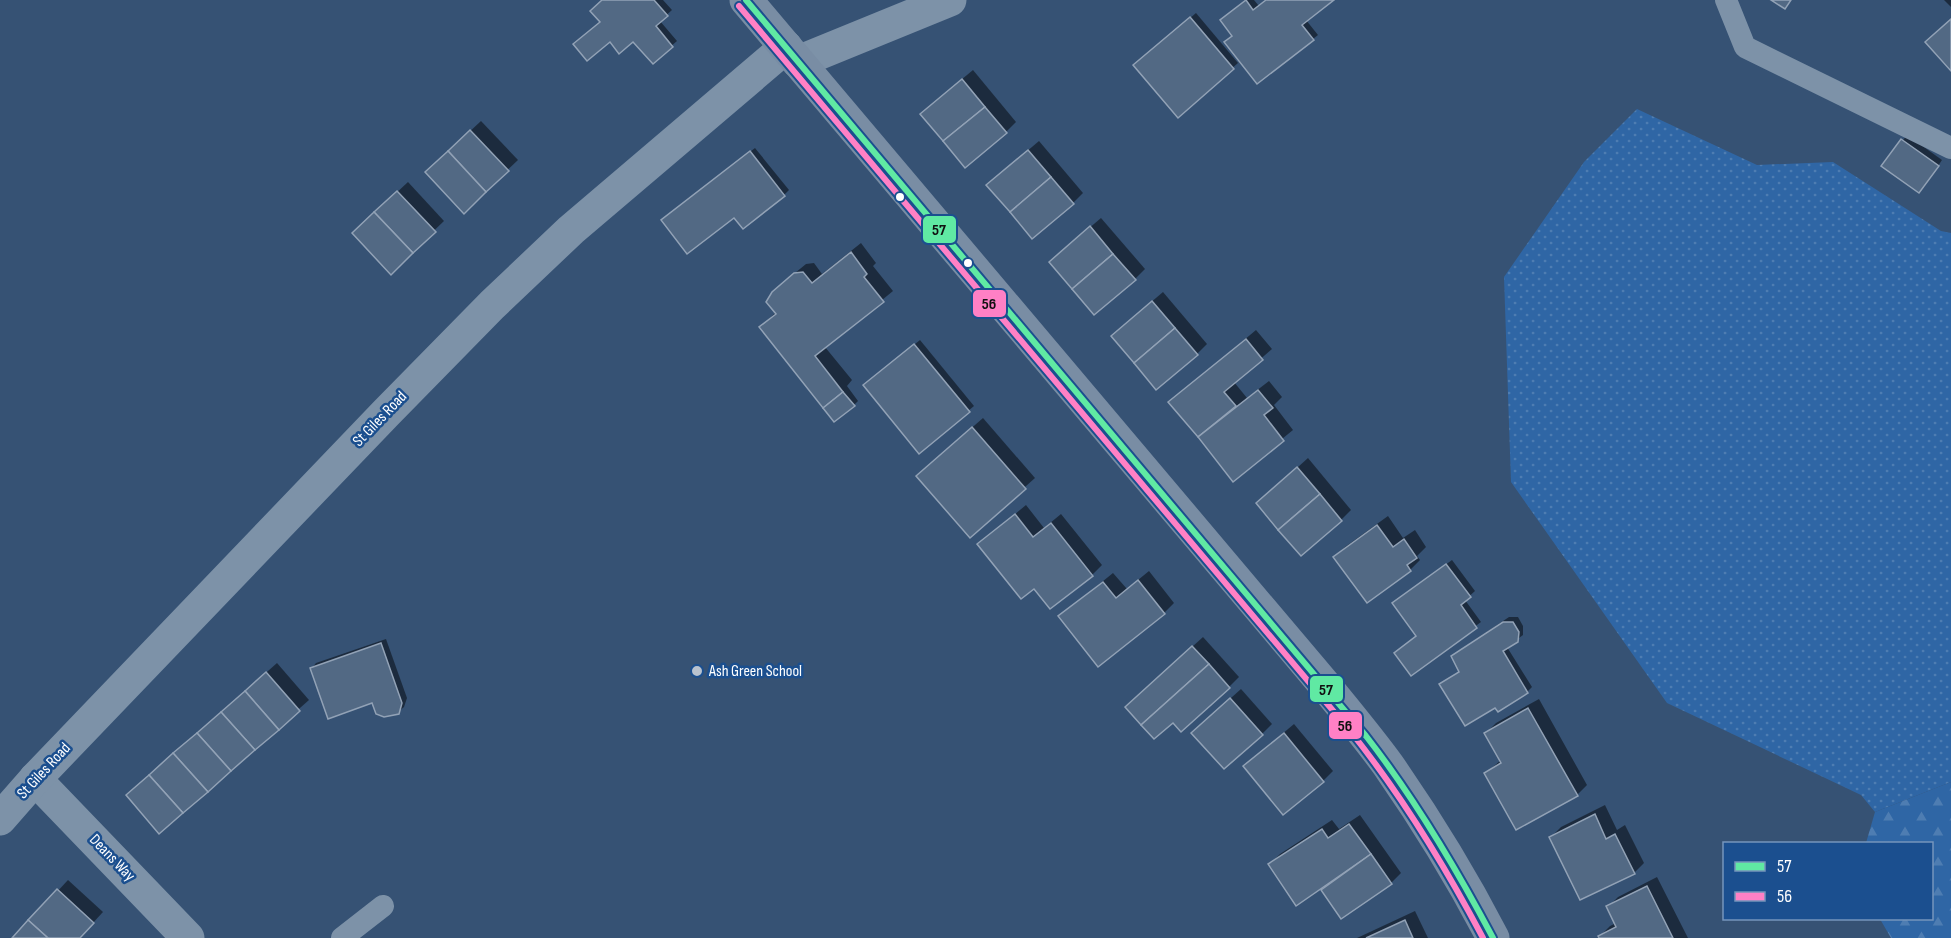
<svg xmlns="http://www.w3.org/2000/svg" width="1951" height="938" viewBox="0 0 1951 938" font-family="'Sofia Sans Condensed',sans-serif">
<defs>
<pattern id="grass-dots" width="8" height="8" patternUnits="userSpaceOnUse" patternTransform="scale(1.5)"><rect width="8" height="8" fill="#2f66a5"/><path d="M2 2h.1M6 6h.1" fill="none" stroke="#4e7db2" stroke-width="1.8" stroke-linecap="round"/></pattern>
<pattern id="forest-firs" width="22" height="20" patternUnits="userSpaceOnUse" patternTransform="scale(1.5)"><rect width="22" height="20" fill="#2f66a5"/><path d="M5 1l3.5 6h-7zM16 11l3.5 6h-7z" fill="#4e7db2"/></pattern>
</defs>
<rect width="100%" height="100%" fill="#365274"/>
<!-- grass -->
<polygon fill="url(#grass-dots)" points="1637,109 1757,165 1833,162 1941,231 1951,233 1951,782 1875,812 1861,795 1667,703 1511,482 1504,277 1584,162"/>
<!-- forest -->
<polygon fill="url(#forest-firs)" points="1951,782 1951,938 1891,938 1880,919 1932,918 1932,844 1866,843 1875,812"/>
<!-- shadow -->
<g fill="#0007">
<polygon points="604,0 663,0 672,10 660,21 677,41 653,62 633,40 601,22"/>
<polygon points="1247,0 1254,0 1259,6 1267,0 1331,0 1306,20 1318,35 1313,39 1234,35 1227,15"/>
<polygon points="1944,0 1951,0 1951,7"/>
<polygon points="1196,13 1238,63 1178,115 1140,61"/>
<polygon points="973,70 1016,122 1006,132 932,104"/>
<polygon points="481,121 518,160 464,211 437,162"/>
<polygon points="1907,135 1942,160 1924,187 1883,166"/>
<polygon points="1039,141 1083,193 1073,203 999,175"/>
<polygon points="755,148 789,190 784,195 734,216 668,215"/>
<polygon points="408,182 444,221 391,272 364,223"/>
<polygon points="1101,218 1145,269 1135,279 1061,252"/>
<polygon points="861,243 876,263 873,266 893,291 825,347 852,380 847,386 858,401 854,405 761,327 776,312 784,282 806,264 814,263 822,274"/>
<polygon points="1163,292 1207,344 1197,354 1123,326"/>
<polygon points="1256,330 1272,349 1234,382 1247,398 1269,381 1282,397 1274,405 1293,430 1233,479 1170,402"/>
<polygon points="920,340 974,406 919,452 870,381"/>
<polygon points="983,418 1035,478 970,536 928,466"/>
<polygon points="1308,458 1351,510 1341,520 1258,503"/>
<polygon points="1026,505 1044,528 1061,514 1102,565 1092,575 1034,587 979,544"/>
<polygon points="1388,516 1403,538 1415,530 1426,547 1417,556 1420,560 1410,570 1367,601 1335,557 1345,547"/>
<polygon points="1452,560 1475,591 1465,600 1481,622 1411,674 1418,635 1399,599"/>
<polygon points="1149,571 1174,603 1164,613 1060,616 1113,573 1127,589"/>
<polygon points="1509,617 1518,617 1523,626 1523,635 1507,647 1532,687 1527,692 1496,705 1441,684 1460,671 1452,656 1457,652"/>
<polygon points="1203,637 1239,677 1229,687 1173,721 1137,697"/>
<polygon points="386,639 407,698 404,707 398,712 312,668 316,663"/>
<polygon points="277,663 309,700 160,832 128,795"/>
<polygon points="1241,689 1272,724 1262,734 1203,723"/>
<polygon points="1539,699 1587,785 1577,795 1486,773 1501,760 1486,733 1496,723"/>
<polygon points="1294,724 1333,771 1323,781 1255,757"/>
<polygon points="1605,805 1617,830 1625,825 1644,863 1634,873 1551,837 1561,827"/>
<polygon points="1360,815 1401,873 1391,883 1341,917 1321,887 1270,864 1280,854 1332,820 1339,829"/>
<polygon points="1657,877 1688,938 1601,938 1600,936 1610,926 1616,923 1608,907 1618,897"/>
<polygon points="68,880 103,912 79,938 14,938"/>
<polygon points="1415,911 1428,938 1357,938"/>
</g>
<!-- building -->
<g fill="#526984" stroke="#92a2b6" stroke-width="1.5">
<polygon points="602,0 654,0 668,16 656,26 673,47 653,64 633,42 619,54 610,42 587,61 573,44 600,22 590,11"/>
<polygon points="1246,0 1253,10 1266,0 1334,0 1302,25 1314,40 1257,84 1224,42 1232,36 1220,20"/>
<polygon points="1771,0 1791,0 1785,9"/>
<polygon points="1190,17 1234,69 1178,118 1133,65"/>
<polygon points="1951,19 1951,71 1925,42"/>
<polygon points="962,79 985,107 943,141 920,114"/>
<polygon points="985,107 1007,133 965,168 943,141"/>
<polygon points="470,130 509,171 486,192 448,151"/>
<polygon points="1901,139 1939,166 1919,193 1881,166"/>
<polygon points="1028,150 1051,177 1010,212 986,185"/>
<polygon points="448,151 486,192 464,214 425,172"/>
<polygon points="750,151 785,196 743,229 734,218 687,254 661,220"/>
<polygon points="1051,177 1074,204 1032,239 1010,212"/>
<polygon points="397,191 436,232 413,253 374,212"/>
<polygon points="374,212 413,253 391,275 352,233"/>
<polygon points="1090,226 1113,254 1072,289 1049,262"/>
<polygon points="851,252 867,274 864,277 884,302 815,356 843,392 823,408 759,327 776,314 766,302 772,292 794,273 803,272 812,283"/>
<polygon points="1113,254 1136,280 1094,315 1072,289"/>
<polygon points="1152,301 1175,328 1134,363 1111,336"/>
<polygon points="1175,328 1198,355 1156,390 1134,363"/>
<polygon points="1246,339 1263,360 1224,392 1236,406 1198,437 1168,402"/>
<polygon points="914,344 970,412 919,454 863,385"/>
<polygon points="1258,390 1273,408 1264,415 1284,441 1233,482 1198,437"/>
<polygon points="843,392 855,406 834,422 823,408"/>
<polygon points="972,427 1026,489 970,538 916,476"/>
<polygon points="1297,467 1320,494 1278,530 1256,503"/>
<polygon points="1320,494 1342,521 1301,556 1278,530"/>
<polygon points="1015,514 1033,537 1051,523 1093,576 1050,609 1034,589 1021,599 977,544"/>
<polygon points="1377,525 1393,547 1404,539 1417,558 1407,565 1411,571 1367,603 1333,557"/>
<polygon points="1446,564 1471,597 1461,605 1477,628 1411,676 1394,653 1416,636 1392,603"/>
<polygon points="1138,580 1165,614 1098,667 1058,616 1103,582 1116,598"/>
<polygon points="1503,622 1513,622 1519,632 1518,642 1503,651 1528,693 1498,712 1495,708 1465,726 1439,684 1459,672 1451,656"/>
<polygon points="381,643 402,703 399,714 384,717 376,714 372,703 328,719 310,668"/>
<polygon points="1192,646 1209,664 1141,725 1125,707"/>
<polygon points="1209,664 1230,688 1181,732 1173,723 1154,739 1141,725"/>
<polygon points="266,672 300,711 279,730 245,691"/>
<polygon points="245,691 279,730 255,750 221,712"/>
<polygon points="1230,698 1263,735 1224,769 1191,733"/>
<polygon points="1528,708 1578,796 1516,830 1484,773 1501,763 1484,733"/>
<polygon points="221,712 255,750 231,771 197,733"/>
<polygon points="197,733 231,771 208,792 173,753"/>
<polygon points="1284,733 1324,782 1283,815 1243,766"/>
<polygon points="173,753 208,792 183,813 149,775"/>
<polygon points="149,775 183,813 159,834 126,795"/>
<polygon points="1595,814 1606,839 1615,834 1635,874 1580,900 1549,837"/>
<polygon points="1349,824 1371,854 1296,906 1268,864 1322,829 1328,838"/>
<polygon points="1371,854 1392,884 1341,919 1321,890"/>
<polygon points="1647,886 1673,938 1599,938 1598,936 1616,927 1606,906"/>
<polygon points="57,889 94,923 80,938 48,938 28,920"/>
<polygon points="28,920 48,938 12,938"/>
<polygon points="1405,920 1413,938 1366,938"/>
</g>
<g fill="none" stroke-linecap="round" stroke-linejoin="round">
<!-- lane -->
<g stroke="#7d92a8" stroke-width="22">
<polyline points="1726,0 1745,47 1951,148"/>
<polyline points="342,938 383,906"/>
</g>
<!-- street -->
<g stroke="#7d92a8" stroke-width="33">
<polyline points="798,62 950,0"/>
<polyline points="35,779 188,938"/>
<polyline points="0,819 35,779 386,413 492,305 571,230 786,47"/>
</g>
<!-- secondary -->
<path stroke="#798da4" stroke-width="33" d="M746 0 1328 689C1348 714 1369 739 1388 765 1427 821 1462 878 1493 938"/>
<!-- bus-1 casing -->
<g stroke="#1b4f8f" stroke-width="10">
<path id="bus-1" d="M746 0 1366 736C1415 799 1456 868 1493 938"/>
</g>
<!-- bus-2 casing -->
<g stroke="#1b4f8f" stroke-width="10">
<path id="bus-2" d="M739 6 1351 732C1402 796 1445 866 1483 938"/>
</g>
<!-- bus-1 -->
<use href="#bus-1" stroke="#60e9a3" stroke-width="6"/>
<!-- bus-2 -->
<use href="#bus-2" stroke="#ff80c5" stroke-width="6"/>
</g>
<!-- markers -->
<g fill="#fff" stroke="#1b4f8f" stroke-width="2">
<circle cx="900" cy="197" r="5"/>
<circle cx="968" cy="263" r="5"/>
</g>
<circle fill="#b9c2ce" stroke="#1b4f8f" stroke-width="2" cx="697" cy="671" r="6"/>
<g text-anchor="middle" dominant-baseline="central" stroke-width="5" stroke-linejoin="round" paint-order="stroke">
<!-- street labels -->
<g font-size="16" fill="#fff" stroke="#1b4f8f">
<text transform="translate(380 419) rotate(-46)">St Giles Road</text>
<text transform="translate(44 771) rotate(-47)">St Giles Road</text>
<text transform="translate(112 858) rotate(46)">Deans Way</text>
</g>
<!-- poi labels -->
<g font-size="16" fill="#fff" stroke="#1b4f8f" text-anchor="start">
<text x="709" y="671">Ash Green School</text>
</g>
</g>
<g stroke="#1b4f8f" stroke-width="2">
<rect x="922" y="215" width="35" height="29" rx="6" fill="#60e9a3"/>
<rect x="972" y="289" width="35" height="29" rx="6" fill="#ff80c5"/>
<rect x="1309" y="675" width="35" height="28" rx="6" fill="#60e9a3"/>
<rect x="1328" y="711" width="35" height="29" rx="6" fill="#ff80c5"/>
</g>
<g font-size="16" text-anchor="middle" font-weight="bold" fill="#111">
<text x="939" y="235">57</text>
<text x="989" y="309">56</text>
<text x="1326" y="695">57</text>
<text x="1345" y="731">56</text>
</g>
<!-- legend -->
<rect x="1723" y="842" width="210" height="78" fill="#1b4f8f" stroke="#7695bc" stroke-width="1.5"/>
<rect x="1735" y="862" width="30" height="9" fill="#60e9a3" stroke="#7695bc" stroke-width="1.5"/>
<text x="1777" y="872" font-size="18" fill="#ffffff">57</text>
<rect x="1735" y="892" width="30" height="9" fill="#ff80c5" stroke="#7695bc" stroke-width="1.5"/>
<text x="1777" y="902" font-size="18" fill="#ffffff">56</text>
</svg>
